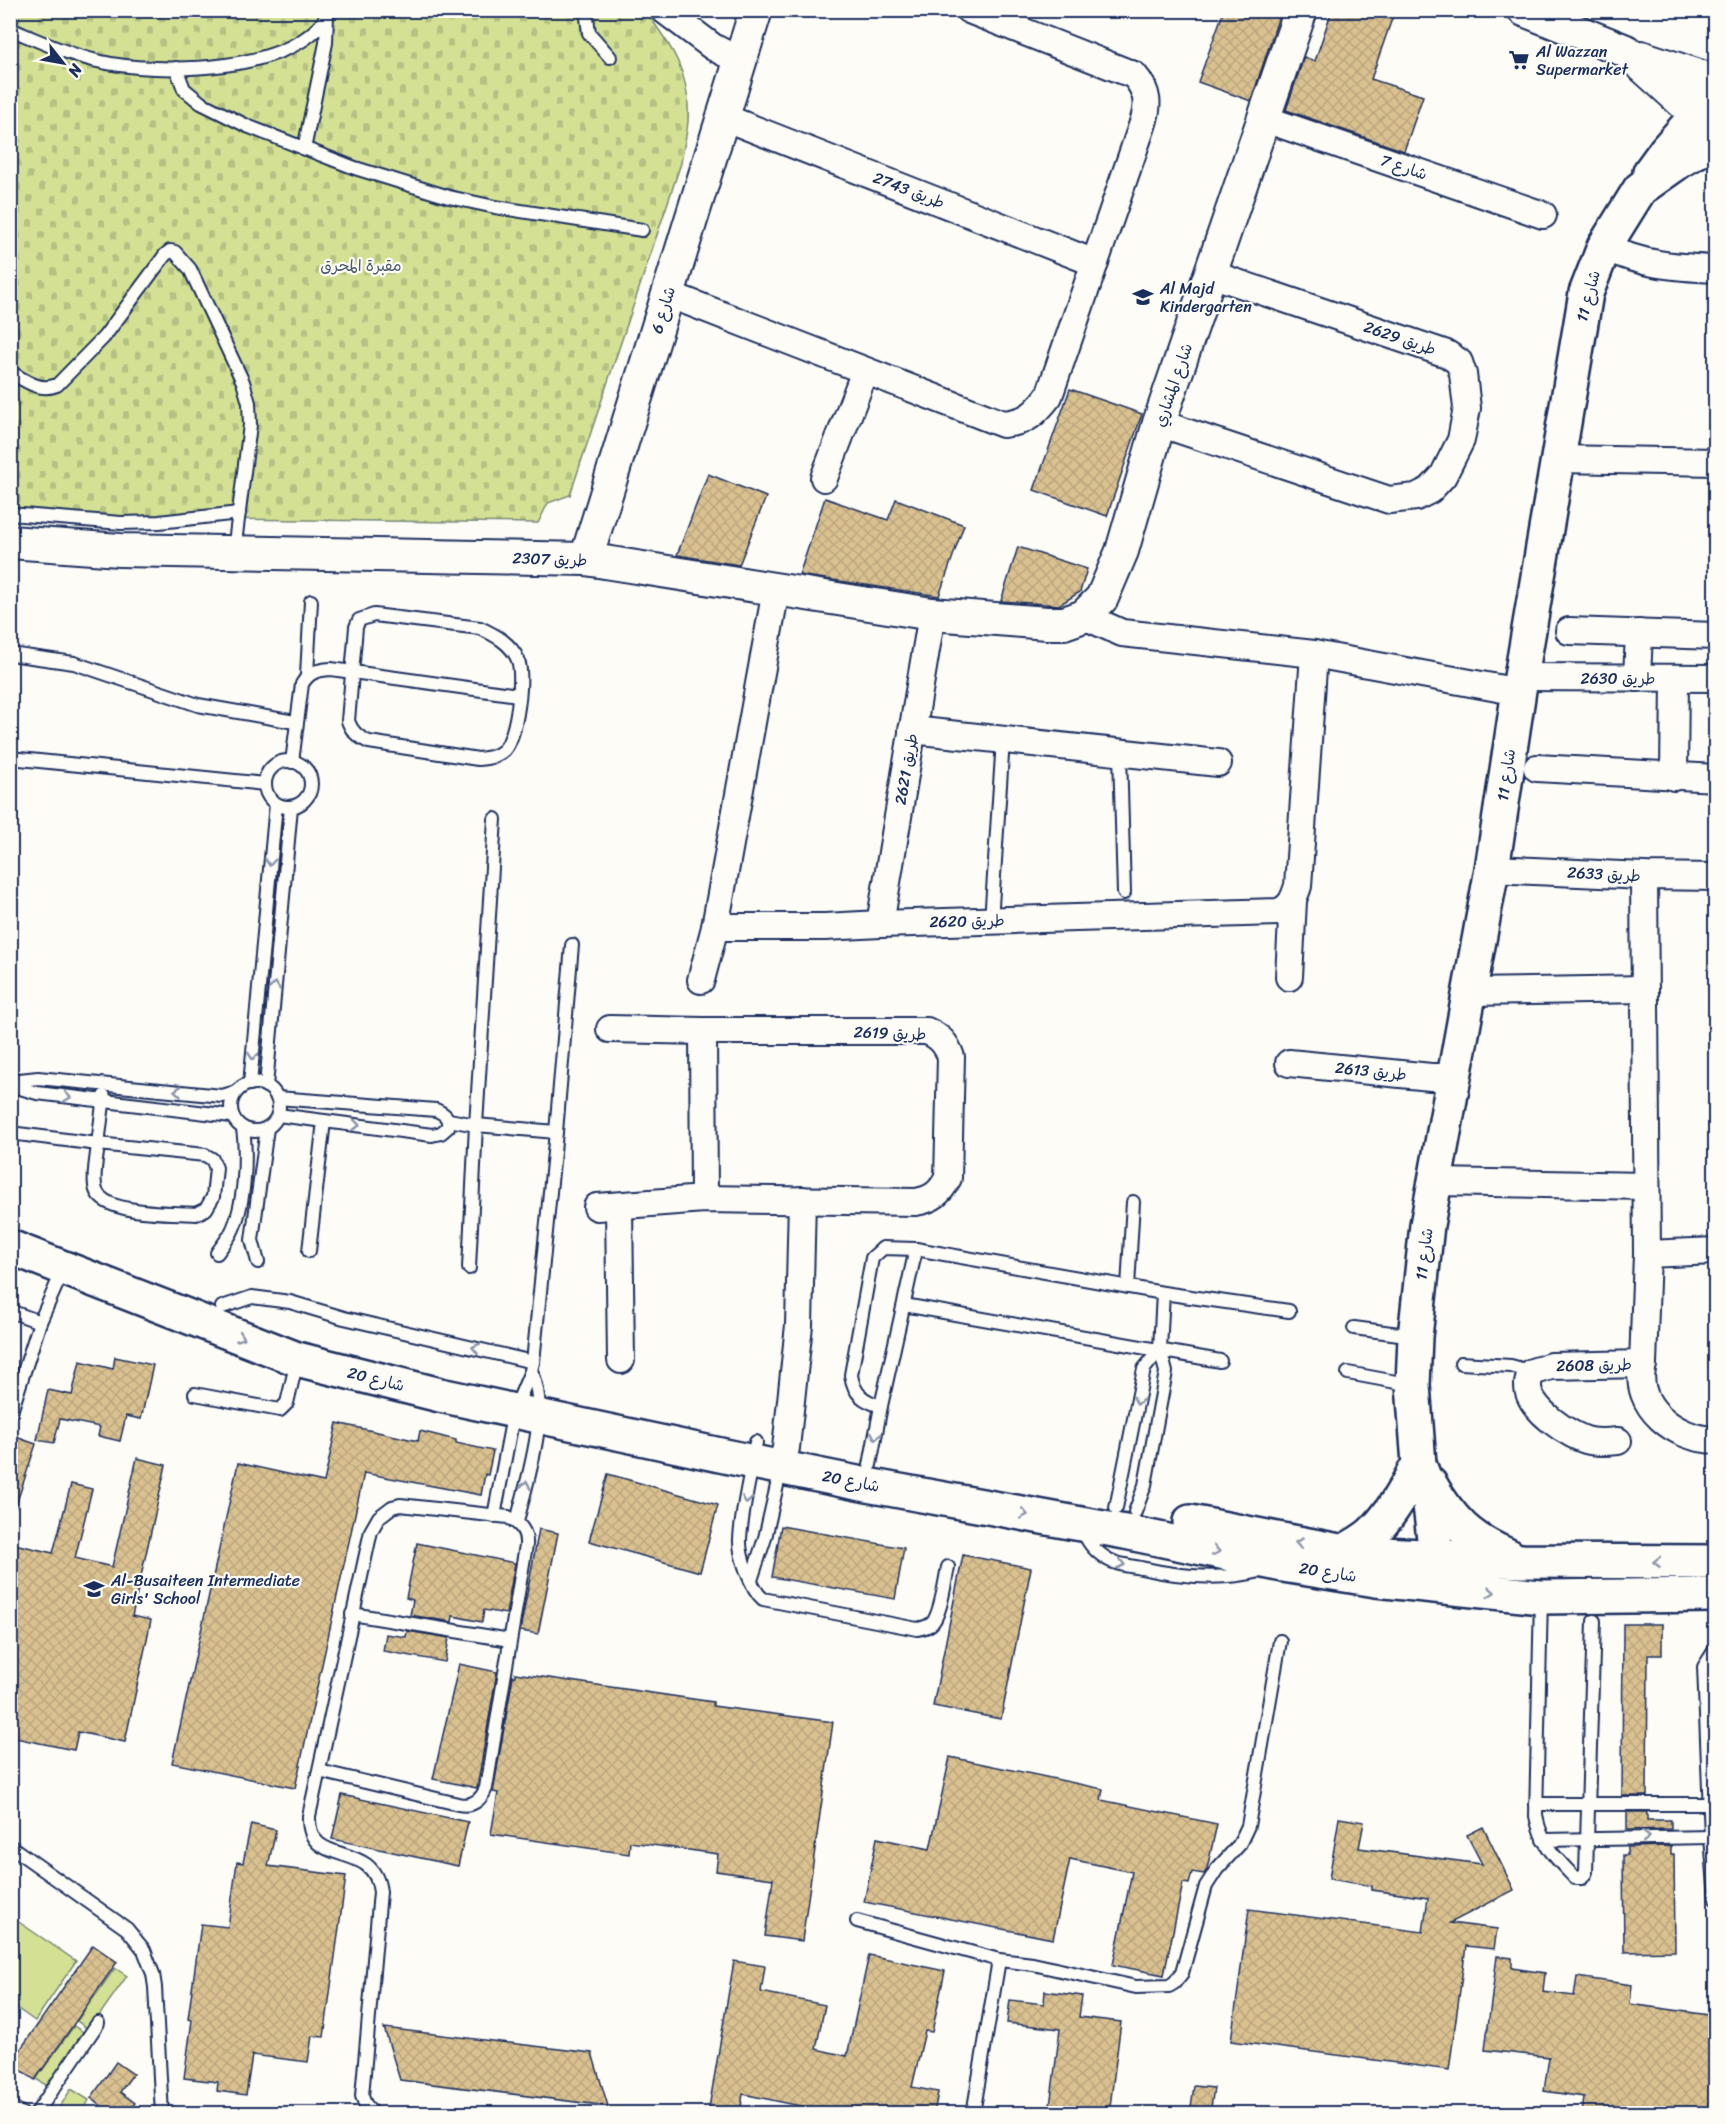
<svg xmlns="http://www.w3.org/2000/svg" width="1726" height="2124" viewBox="0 0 1726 2124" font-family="Sriracha,'Playpen Sans Arabic',sans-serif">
<defs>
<pattern id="cemetery-stones" width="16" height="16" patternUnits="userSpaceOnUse" patternTransform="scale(1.5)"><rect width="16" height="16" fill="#d4e194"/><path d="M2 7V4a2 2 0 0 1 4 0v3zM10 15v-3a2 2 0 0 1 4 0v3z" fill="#b5c182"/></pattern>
<pattern id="building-cross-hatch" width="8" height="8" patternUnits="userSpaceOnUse" patternTransform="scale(1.5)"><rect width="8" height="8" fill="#dac190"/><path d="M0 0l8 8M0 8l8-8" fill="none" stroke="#baa67f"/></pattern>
</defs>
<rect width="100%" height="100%" fill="#fdfcf7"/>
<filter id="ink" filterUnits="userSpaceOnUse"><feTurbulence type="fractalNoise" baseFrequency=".0167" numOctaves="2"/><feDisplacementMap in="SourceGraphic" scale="12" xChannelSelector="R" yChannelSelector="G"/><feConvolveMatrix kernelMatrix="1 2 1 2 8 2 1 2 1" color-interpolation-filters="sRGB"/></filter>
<g filter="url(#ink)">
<!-- grass -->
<g fill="#d4e194" stroke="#788879" stroke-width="1.5">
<polygon points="10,1916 76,1961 35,2021 11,2004"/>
<polygon points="115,1968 127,1976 89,2030 77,2021"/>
<polygon points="74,2026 86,2034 49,2087 36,2079"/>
<polygon points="71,2089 89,2100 82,2113 56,2113"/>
</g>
<!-- cemetery -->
<path fill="url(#cemetery-stones)" stroke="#788879" stroke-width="1.5" d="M10 11H645C672 46 691 74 688 121 687 135 683 149 681 163L570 495 548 503 538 523 57 517 11 513Z"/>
<!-- building -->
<g fill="url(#building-cross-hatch)" stroke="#1b2f5e" stroke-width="1.5">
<polygon points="1224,10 1281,10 1251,101 1198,82"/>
<polygon points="1332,10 1395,10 1371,79 1423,96 1404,151 1286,110 1304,57 1315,61"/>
<polygon points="1070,389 1142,414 1107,516 1034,490"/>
<polygon points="708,474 766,497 739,565 677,555"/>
<polygon points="825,498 888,520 896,499 964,525 939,596 799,575"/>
<polygon points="1018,547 1087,569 1080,592 1059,605 1001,601"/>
<polygon points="115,1357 153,1365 141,1419 126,1416 120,1441 98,1436 100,1427 60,1419 54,1443 37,1440 48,1390 72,1395 80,1361 113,1369"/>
<polygon points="337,1423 418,1441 420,1431 456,1440 456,1443 493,1451 488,1475 485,1474 481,1495 364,1473 295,1788 172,1763 238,1463 324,1482"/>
<polygon points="10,1435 36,1444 14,1511 10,1511"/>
<polygon points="137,1458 166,1465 132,1616 151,1620 125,1742 78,1732 74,1750 10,1737 10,1543 53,1553 71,1484 92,1489 75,1558 112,1567"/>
<polygon points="608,1474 718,1505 700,1572 589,1541"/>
<polygon points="781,1526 904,1548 895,1599 772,1577"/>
<polygon points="539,1529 558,1533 538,1634 520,1631"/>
<polygon points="417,1543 515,1563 506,1614 484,1610 482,1622 453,1616 452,1622 410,1615 413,1600 406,1598"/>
<polygon points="963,1555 1031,1568 1001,1719 933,1706"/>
<polygon points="1623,1624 1662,1624 1662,1655 1648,1655 1647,1796 1622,1796"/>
<polygon points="407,1631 449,1638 445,1662 383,1651 386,1634 406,1637"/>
<polygon points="459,1664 497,1672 477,1788 433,1779"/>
<polygon points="515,1673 713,1702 713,1706 833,1722 802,1941 765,1936 773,1879 716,1871 718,1854 630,1842 629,1854 491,1834 498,1793 493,1792 513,1676 515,1676"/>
<polygon points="950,1757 1103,1789 1101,1800 1217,1824 1207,1869 1204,1874 1192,1872 1189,1884 1183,1883 1164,1975 1113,1965 1132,1872 1070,1859 1053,1939 864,1902 877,1838 930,1849"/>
<polygon points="342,1795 468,1822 458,1866 332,1839"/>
<polygon points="1627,1812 1647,1812 1647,1820 1671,1820 1671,1829 1627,1830"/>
<polygon points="1339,1818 1364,1822 1359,1848 1482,1864 1467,1835 1483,1827 1514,1890 1450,1923 1497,1929 1494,1949 1466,1946 1449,2070 1231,2041 1249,1909 1423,1932 1428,1898 1372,1890 1372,1886 1329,1879"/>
<polygon points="251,1824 276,1830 268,1866 346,1876 324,2037 312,2036 308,2062 252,2055 246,2095 217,2091 218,2082 184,2078 192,2020 188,2019 201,1924 228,1927 237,1862 243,1863"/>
<polygon points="1671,1846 1671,1854 1674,1854 1675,1951 1624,1952 1623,1855 1627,1855 1627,1847"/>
<polygon points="93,1945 117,1962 35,2080 11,2063"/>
<polygon points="869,1955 945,1971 932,2032 925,2031 912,2087 938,2092 934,2114 838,2114 743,2094 740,2114 708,2114 734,1961 765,1966 761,1992 825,2005 816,2049 847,2056"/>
<polygon points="1497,1956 1512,1958 1512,1968 1545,1973 1543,1992 1574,1996 1577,1977 1632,1985 1630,2004 1716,2016 1716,2058 1707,2114 1661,2108 1661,2114 1582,2114 1584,2097 1544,2091 1549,2057 1485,2050"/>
<polygon points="1045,1991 1082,1996 1079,2017 1121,2022 1109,2114 1049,2114 1060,2029 1007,2023 1010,2000 1044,2004"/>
<polygon points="384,2028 592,2053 608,2106 400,2080"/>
<polygon points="116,2062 133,2074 120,2092 135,2103 127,2114 112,2114 91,2098"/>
<polygon points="1194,2086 1214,2088 1210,2114 1190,2114"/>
</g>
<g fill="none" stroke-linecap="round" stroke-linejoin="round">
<!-- service casing -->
<g stroke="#1b2f5e" stroke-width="16">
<g id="service">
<polyline points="586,10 589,33 610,57"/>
<path d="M10 29C39 41 67 54 97 61 155 75 301 75 330 10"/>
<polyline points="176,68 184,89 201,103 247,126 355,168 449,197 495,207 642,230"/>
<polyline points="304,149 326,43 327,16"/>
<path d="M10 372C26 381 39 392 57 385L104 337 165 255 170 251 175 252 190 269 243 382 249 403 250 425 234 551"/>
<polyline points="10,514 121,523 159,522 239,513"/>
<path d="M374 615 480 628C495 635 511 643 518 660 524 677 517 737 504 750 496 757 489 758 478 759L369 742C358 737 352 732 348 721L356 627 359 620Z"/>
<polyline points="10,654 74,663 198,705 295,722"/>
<polyline points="307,675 311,601"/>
<polyline points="1120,753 1124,893"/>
<polyline points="10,758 265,784"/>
<circle cx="288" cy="784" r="23"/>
<path d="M292 762 302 684C309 672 317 670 331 669L518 695"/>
<polyline points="991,921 1003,740"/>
<polyline points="10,1081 38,1078 222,1096 236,1092"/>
<circle cx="255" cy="1107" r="24"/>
<polyline points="250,1084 276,804"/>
<polyline points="10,1085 37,1093 232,1116"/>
<polyline points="266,1086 291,807"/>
<path d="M277 1098 436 1110C445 1114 449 1117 448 1127L441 1133 432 1135 278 1115"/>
<polyline points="449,1120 476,1125 495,819"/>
<polyline points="10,1133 98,1144 104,1096"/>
<path d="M98 1144 205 1155 212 1159 216 1168 213 1197 206 1209 196 1214C173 1212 98 1216 95 1186 93 1173 97 1157 98 1144Z"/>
<polyline points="309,1251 324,1121"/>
<path d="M217 1253C222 1246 227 1240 231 1233 245 1206 247 1158 243 1128"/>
<polyline points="258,1262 252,1240 267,1128"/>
<polyline points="469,1268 476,1125 556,1132"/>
<polyline points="1128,1287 1133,1202"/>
<polyline points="904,1305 1220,1361"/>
<polyline points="222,1307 252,1297 290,1302 344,1318 533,1362"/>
<polyline points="10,1311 40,1322"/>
<polyline points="1354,1328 1414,1336"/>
<polyline points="1461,1363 1511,1366 1532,1372"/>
<polyline points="1348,1373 1412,1385"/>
<polyline points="195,1394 280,1410 287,1403 297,1361"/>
<path d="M881 1406C863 1401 854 1394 851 1375L872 1258 883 1248 916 1249 1163 1293 1289 1311"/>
<polyline points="10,1415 40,1322 63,1270"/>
<path d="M756 1442C751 1474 742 1507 740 1539 739 1555 751 1589 763 1599L917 1629C923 1628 927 1627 931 1624 941 1616 945 1580 948 1567"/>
<polyline points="870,1465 881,1406 916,1249"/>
<polyline points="1116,1508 1144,1369 1160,1349"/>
<polyline points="1135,1512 1145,1485 1166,1372 1160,1349 1163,1293"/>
<polyline points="494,1516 514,1411 531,1371 533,1362 556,1132 572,945"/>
<path d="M517 1522C527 1479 551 1412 531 1371"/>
<path d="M1083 1529C1087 1543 1097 1553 1109 1560 1118 1565 1131 1566 1141 1568 1181 1577 1221 1581 1260 1571"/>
<polyline points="751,1580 765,1538 781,1468"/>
<path d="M1541 1598 1536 1816C1542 1846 1555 1857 1575 1878H1582L1586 1872 1594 1621"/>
<polyline points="352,1614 510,1640"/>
<polyline points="1716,1648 1704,1667 1711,1837 1716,1899"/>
<path d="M319 1771 458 1804C471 1807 481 1801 486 1788L526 1545C527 1531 520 1524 508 1517L400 1505 392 1507 379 1517 371 1531 309 1816C307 1871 374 1837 380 1892L362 2096 365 2104 374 2114"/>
<polyline points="1536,1804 1710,1804"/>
<polyline points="1543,1840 1711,1837"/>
<polyline points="10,1846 127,1929 144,1950 153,1974 155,1987 162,2114"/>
<polyline points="857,1921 999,1960 1033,1964 1136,1987 1169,1986 1174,1983 1182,1973 1206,1886 1217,1869 1239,1845 1248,1826 1280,1641"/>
<polyline points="10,2106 22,2114"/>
<polyline points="36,2114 98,2023"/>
<polyline points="973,2114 999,1960"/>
</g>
</g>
<!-- minor casing -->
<g stroke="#1b2f5e" stroke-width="30">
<g id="minor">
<polyline points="664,10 713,47 740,61"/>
<polyline points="723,117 1095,263"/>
<polyline points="1265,119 1543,215"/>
<path d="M1604 247C1644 265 1672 267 1716 269"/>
<path d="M668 294 1003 424C1027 422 1035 414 1049 396L1142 126C1149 106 1149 92 1134 75L969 10"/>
<polyline points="1159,423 1389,500 1416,497 1430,490 1443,476 1461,440 1467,408 1463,374 1459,362 1447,354 1211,274"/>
<polyline points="1558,459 1716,462"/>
<polyline points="824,478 865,371"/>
<polyline points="1084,616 1122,633 1314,654 1519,692"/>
<polyline points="1569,631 1716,636"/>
<polyline points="1521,677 1716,678"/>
<polyline points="1637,678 1639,633"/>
<polyline points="912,730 1218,763"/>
<polyline points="1537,768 1716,778"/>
<polyline points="1674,777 1675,678"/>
<polyline points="1492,869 1644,876 1716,877"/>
<path d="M1644 876 1647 1254 1643 1364C1632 1407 1677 1440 1716 1440"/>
<polyline points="880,924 932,614"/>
<path d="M715 927H825L880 924 1278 912C1291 908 1294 898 1298 886L1314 654"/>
<polyline points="1289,977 1293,901"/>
<polyline points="701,980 715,927 776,590"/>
<polyline points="1469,992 1645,989"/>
<polyline points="703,1031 704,1199"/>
<polyline points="1289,1063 1431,1077 1454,1077"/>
<polyline points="1435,1182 1646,1186"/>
<path d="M597 1207 704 1199 916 1202C933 1199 940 1193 948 1178L951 1057C946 1043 940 1037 927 1031H703L610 1029"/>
<polyline points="619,1207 621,1360"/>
<polyline points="1647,1254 1716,1251"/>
<path d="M1618 1441C1609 1442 1600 1443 1590 1441 1570 1437 1527 1408 1528 1385 1528 1380 1530 1376 1532 1372L1551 1366 1643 1364"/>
<polyline points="781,1467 786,1448 799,1325 802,1200"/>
</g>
</g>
<!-- tertiary casing -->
<g stroke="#1b2f5e" stroke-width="36">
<g id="tertiary">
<polyline points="1524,10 1626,51 1697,115"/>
<polyline points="1641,57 1714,81"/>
<polyline points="10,542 120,550 586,559 932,614 1047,623 1064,623 1084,616 1102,598 1122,551 1159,423 1301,10"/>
<polyline points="586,559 756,10"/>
</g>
</g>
<!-- secondary casing -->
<g stroke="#1b2f5e" stroke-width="38">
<g id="secondary">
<path d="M1710 131C1689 116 1693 90 1716 81"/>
<polyline points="1650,172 1666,150 1697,115"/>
<polyline points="10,1247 297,1359 440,1395 753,1462 867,1485 1125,1532 1283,1565 1376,1580 1541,1597 1716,1595"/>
<path d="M1430 1484C1451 1521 1470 1540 1509 1556"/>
<polyline points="1190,1522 1344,1552 1521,1561 1716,1562"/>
<path d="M1344 1552C1353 1546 1363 1541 1371 1534 1393 1514 1404 1489 1419 1464"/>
<polyline points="1430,1577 1435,1568 1436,1556 1428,1488 1419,1464 1413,1385 1415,1337 1427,1225 1492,869 1521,677 1586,293 1604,247 1640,189 1681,160 1716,140"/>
</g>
</g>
<!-- service -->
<use href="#service" stroke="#fdfcf7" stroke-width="12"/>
<!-- minor -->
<use href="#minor" stroke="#fdfcf7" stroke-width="26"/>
<!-- tertiary -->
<use href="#tertiary" stroke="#fdfcf7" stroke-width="32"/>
<!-- secondary -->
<use href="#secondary" stroke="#fdfcf7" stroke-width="33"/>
</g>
<!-- one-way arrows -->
<defs><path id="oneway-chevron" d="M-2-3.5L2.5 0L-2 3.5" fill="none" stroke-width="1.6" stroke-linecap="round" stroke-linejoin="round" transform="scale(1.5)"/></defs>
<g stroke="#8c96aa">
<use href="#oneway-chevron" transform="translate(270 862) rotate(95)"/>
<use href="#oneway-chevron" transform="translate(275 986) rotate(-85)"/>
<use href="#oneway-chevron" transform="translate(253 1056) rotate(95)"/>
<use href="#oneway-chevron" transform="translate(178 1091) rotate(-175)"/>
<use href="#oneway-chevron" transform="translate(67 1097) rotate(8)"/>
<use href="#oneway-chevron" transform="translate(356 1125) rotate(7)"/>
<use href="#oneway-chevron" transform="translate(241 1337) rotate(21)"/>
<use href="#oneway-chevron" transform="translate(476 1348) rotate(-167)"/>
<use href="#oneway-chevron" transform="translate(1138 1401) rotate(102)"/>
<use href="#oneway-chevron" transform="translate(876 1436) rotate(100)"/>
<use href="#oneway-chevron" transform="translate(526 1485) rotate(-77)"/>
<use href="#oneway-chevron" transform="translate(747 1500) rotate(99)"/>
<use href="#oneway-chevron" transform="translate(1024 1514) rotate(11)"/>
<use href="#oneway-chevron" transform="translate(1299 1543) rotate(-169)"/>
<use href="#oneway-chevron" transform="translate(1216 1551) rotate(12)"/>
<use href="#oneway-chevron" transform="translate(1657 1562) rotate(-180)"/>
<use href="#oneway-chevron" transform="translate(1121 1564) rotate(14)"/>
<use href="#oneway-chevron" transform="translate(1491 1592) rotate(5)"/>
<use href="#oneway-chevron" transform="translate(1646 1837) rotate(-1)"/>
</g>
</g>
<!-- icons -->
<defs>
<g id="supermarket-bare" transform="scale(1.62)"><path d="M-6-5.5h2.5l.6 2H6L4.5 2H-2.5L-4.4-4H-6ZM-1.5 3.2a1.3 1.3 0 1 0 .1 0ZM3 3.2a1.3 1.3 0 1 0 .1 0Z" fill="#1b2f5e" stroke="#fdfcf7" stroke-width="2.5" paint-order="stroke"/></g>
<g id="school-bare" transform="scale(1.62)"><path d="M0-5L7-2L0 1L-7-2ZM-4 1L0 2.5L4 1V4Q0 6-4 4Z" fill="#1b2f5e" stroke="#fdfcf7" stroke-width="2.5" paint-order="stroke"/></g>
</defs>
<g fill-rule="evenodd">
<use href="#supermarket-bare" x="1519" y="60"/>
<use href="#school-bare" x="1143" y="297"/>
<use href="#school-bare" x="94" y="1589"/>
</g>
<g text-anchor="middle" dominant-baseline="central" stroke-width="4.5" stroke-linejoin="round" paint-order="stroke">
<!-- poi labels -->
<g font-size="16" fill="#1b2f5e" stroke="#fdfcf7" text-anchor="start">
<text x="1536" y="51">Al Wazzan<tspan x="1536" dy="18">Supermarket</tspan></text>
<text x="1160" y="288">Al Majd<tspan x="1160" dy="18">Kindergarten</tspan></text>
<text x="111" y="1580">Al-Busaiteen Intermediate<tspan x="111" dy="18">Girls' School</tspan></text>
</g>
<!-- street labels -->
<g font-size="16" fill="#1b2f5e" stroke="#fdfcf7">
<text transform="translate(1404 167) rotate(19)">شارع 7</text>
<text transform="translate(909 190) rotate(21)">طريق 2743</text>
<text transform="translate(1588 296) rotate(-75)">شارع 11</text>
<text transform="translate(663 310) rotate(-73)">شارع 6</text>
<text transform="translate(1400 338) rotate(19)">طريق 2629</text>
<text transform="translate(1173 385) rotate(-71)">شارع المشاري</text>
<text transform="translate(550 559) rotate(2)">طريق 2307</text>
<text x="1618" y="678">طريق 2630</text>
<text transform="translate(906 769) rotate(-80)">طريق 2621</text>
<text transform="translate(1506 775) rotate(-82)">شارع 11</text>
<text transform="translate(1604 874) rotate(3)">طريق 2633</text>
<text transform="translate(967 921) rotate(-1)">طريق 2620</text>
<text transform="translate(890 1033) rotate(2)">طريق 2619</text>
<text transform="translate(1371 1071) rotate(6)">طريق 2613</text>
<text transform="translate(1424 1254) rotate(-83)">شارع 11</text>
<text transform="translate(1594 1365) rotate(-1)">طريق 2608</text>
<text transform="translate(376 1379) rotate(14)">شارع 20</text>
<text transform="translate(851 1481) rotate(11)">شارع 20</text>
<text transform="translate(1328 1572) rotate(9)">شارع 20</text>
</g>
<!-- park labels -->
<g font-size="16" fill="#495c6c" stroke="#fdfcf7">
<text x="361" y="265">مقبرة المحرق</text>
</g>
</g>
<!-- margin -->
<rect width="1726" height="2124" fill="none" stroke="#fdfcf7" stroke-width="36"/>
<rect x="18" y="18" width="1690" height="2088" fill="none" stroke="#1b2f5e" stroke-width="2" filter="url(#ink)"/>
<!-- north arrow -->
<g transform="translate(63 63) rotate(121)" stroke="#fdfcf7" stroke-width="4.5" paint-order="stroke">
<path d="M0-4.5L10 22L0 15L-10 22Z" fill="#1b2f5e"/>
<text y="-9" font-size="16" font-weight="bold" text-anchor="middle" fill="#1b2f5e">N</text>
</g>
</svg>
